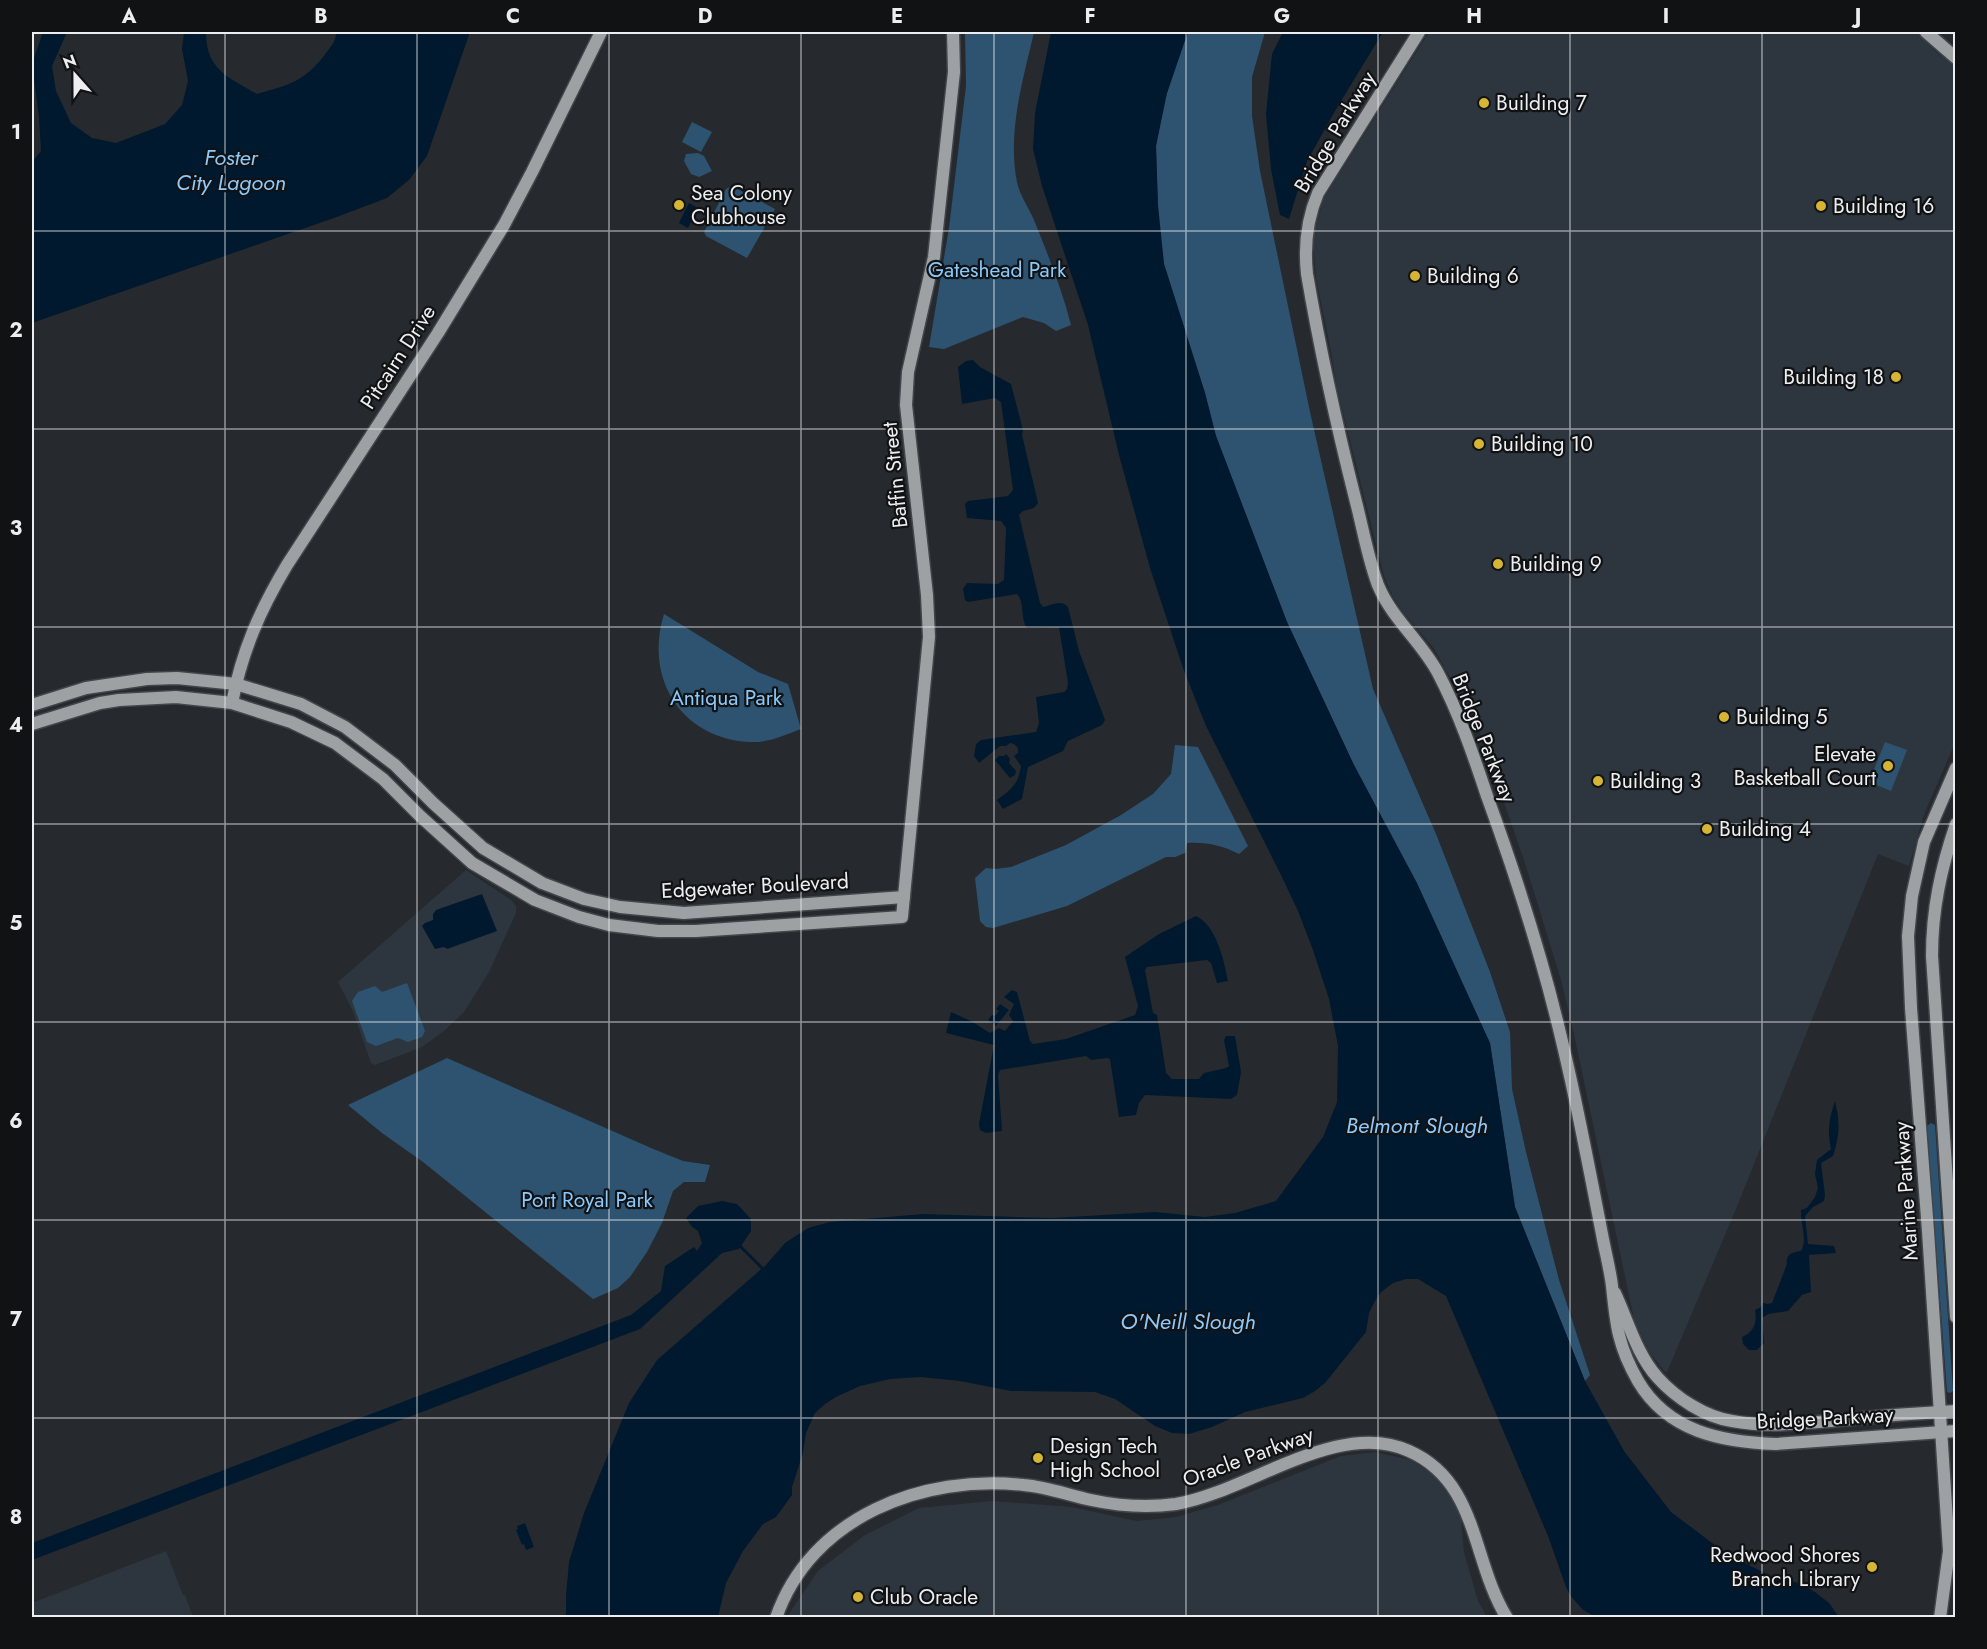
<svg xmlns="http://www.w3.org/2000/svg" width="1987" height="1649" viewBox="0 0 1987 1649" font-family="Jost,sans-serif">
<rect width="100%" height="100%" fill="#262a2e"/>
<!-- built -->
<g fill="#2d363e">
<polygon points="1429,32 1916,32 1936,52 1955,66 1955,743 1925,812 1909,866 1878,854 1738,1204 1667,1372 1664,1371 1648,1350 1634,1319 1574,1034 1561,980 1525,863 1471,707 1448,674 1435,650 1403,612 1392,595 1384,576 1337,389 1331,351 1316,278 1313,235 1324,198"/>
<polygon points="466,870 511,900 516,906 516,913 489,972 464,1012 444,1031 422,1047 375,1065 371,1063 353,1011 338,982"/>
<polygon points="1375,1452 1411,1460 1440,1479 1460,1510 1464,1552 1478,1601 1487,1617 786,1618 818,1571 865,1535 919,1508 992,1501 1071,1507 1137,1521 1176,1517 1218,1505 1341,1456"/>
<polygon points="166,1551 183,1595 185,1595 193,1617 32,1617 32,1603"/>
</g>
<!-- green -->
<g fill="#2d5371">
<path d="M965 32H1034C1023 80 1007 133 1017 182 1020 196 1029 208 1034 220 1048 255 1062 289 1071 325L1056 331 1044 323 1023 317 944 349 929 347 949 228 966 86Z"/>
<polygon points="1187,32 1265,32 1252,77 1252,116 1260,171 1310,412 1373,689 1436,834 1490,972 1510,1032 1512,1089 1526,1152 1559,1280 1590,1375 1585,1381 1515,1207 1490,1043 1353,763 1287,622 1216,436 1205,393 1164,264 1158,216 1156,146 1164,102"/>
<polygon points="692,122 712,132 701,152 682,142"/>
<polygon points="698,153 704,156 712,171 699,177 691,174 684,161 686,154"/>
<polygon points="732,186 775,209 747,258 706,236 704,232 726,189"/>
<path d="M664 614 758 672 788 684 801 729C785 735 768 743 751 742 681 739 644 678 664 614Z"/>
<polygon points="1885,742 1907,750 1891,791 1869,782"/>
<path d="M1175 745 1198 747 1248 846 1239 854C1221 845 1207 842 1187 843L1185 853 1175 857H1166L1067 906 993 928 986 927 980 921 975 878 986 868 995 869 1011 867 1066 845 1121 815 1153 794 1171 774Z"/>
<polygon points="407,983 425,1031 422,1037 408,1042 398,1038 376,1046 367,1042 352,1001 358,992 375,986 382,992"/>
<polygon points="447,1058 651,1148 683,1161 710,1165 705,1182 684,1182 673,1191 662,1223 647,1252 630,1277 618,1288 593,1299 423,1162 382,1133 348,1105"/>
<polygon points="1931,1123 1935,1125 1953,1391 1950,1393 1947,1392 1927,1126"/>
</g>
<!-- water -->
<g fill="#00192e">
<path d="M43 32H67L52 66 56 91 71 123 92 138 116 143 165 124 182 105 188 81 182 49 184 32H206C206 70 228 77 257 94 291 84 304 82 326 53 332 45 336 41 336 32H470L427 156 409 180 387 198 334 218 32 323V162L41 151 39 117 32 64Z"/>
<polygon points="1051,32 1188,32 1167,93 1156,146 1158,205 1164,264 1205,393 1216,436 1287,622 1353,763 1417,883 1490,1043 1515,1207 1585,1381 1624,1451 1671,1512 1728,1555 1773,1577 1799,1583 1815,1592 1829,1603 1839,1617 1597,1618 1582,1609 1570,1595 1566,1587 1548,1536 1446,1296 1418,1279 1406,1279 1393,1283 1381,1292 1375,1301 1369,1313 1366,1332 1325,1383 1315,1391 1303,1398 1245,1412 1212,1427 1189,1434 1172,1433 1155,1426 1115,1399 1095,1392 1011,1391 960,1381 920,1377 890,1379 860,1386 836,1397 825,1404 815,1413 806,1433 803,1453 792,1487 792,1495 776,1517 763,1524 743,1551 726,1583 718,1617 566,1617 566,1595 569,1562 584,1513 629,1403 657,1360 766,1265 785,1243 808,1228 830,1222 923,1214 1052,1218 1155,1212 1205,1217 1235,1213 1276,1201 1323,1137 1337,1102 1338,1046 1329,999 1313,950 1298,911 1281,875 1206,726 1183,668 1150,568 1119,455 1088,325 1042,186 1033,149 1035,113"/>
<polygon points="1283,32 1383,32 1335,111 1307,161 1289,219 1280,215 1271,169 1266,114 1272,54"/>
<polygon points="689,203 698,208 688,228 679,223"/>
<path d="M973 360 980 367 1011 384 1023 430 1022 435 1038 503 1034 508 1023 511 1019 515 1040 603 1043 607C1051 605 1062 599 1068 607L1079 651 1105 720 1102 725 1068 741 1063 751 1028 767 1022 799 1003 809 997 800C1011 790 1019 783 1021 766L1014 756 1018 753V748L1014 744 1010 743 1006 746H1000L979 763 974 756 976 744 981 740 1036 732 1039 723 1036 697 1064 692 1067 689 1068 683 1059 627 1027 628C1020 618 1025 603 1017 594L968 602 965 600 963 589 967 583 998 584 1004 580 1006 528 1001 521 967 518 965 504 968 501 1008 496 1013 490 1001 402 995 398 962 404 958 367 966 361Z"/>
<polygon points="1006,754 1010,759 1009,763 1016,771 1015,775 1010,778 995,760 999,756 1004,756"/>
<polygon points="482,894 497,931 447,949 444,947 435,949 422,926 425,923 433,920 433,914 436,910"/>
<path d="M1196 916C1217 926 1224 961 1228 981L1217 983 1211 963 1207 960 1147 967 1145 970 1153 1013 1157 1015 1166 1073 1172 1079H1199L1204 1073 1226 1068 1229 1066 1224 1040 1226 1036H1235L1241 1072 1237 1095 1231 1099 1145 1095 1139 1103 1136 1115 1119 1117 1110 1059 1107 1058 1091 1060 1086 1056 1000 1070 998 1075 1002 1131 986 1133 980 1130 979 1124 994 1045 946 1033 951 1012 971 1021 990 1033 999 1028 1005 1031 1013 1021 1009 1015 1014 1004 1004 997 1012 990 1017 992 1030 1041 1033 1044 1066 1039 1135 1015 1138 1006 1125 957 1159 934Z"/>
<polygon points="1000,1004 1009,1010 996,1026 988,1020 992,1015 995,1016 999,1011 996,1009"/>
<path d="M1835 1101C1840 1122 1840 1134 1833 1156L1821 1163 1825 1195 1824 1201 1813 1207 1805 1216 1808 1244 1834 1246 1836 1253 1809 1255 1811 1292 1802 1295 1788 1311 1768 1314 1762 1318 1764 1343 1757 1350H1749L1743 1344 1742 1337C1755 1331 1757 1322 1755 1310L1761 1307 1763 1303 1768 1304 1772 1303 1787 1264C1785 1253 1794 1252 1801 1251 1808 1239 1800 1223 1801 1210L1807 1208 1815 1197 1818 1188 1815 1174 1817 1160 1831 1149C1827 1131 1829 1119 1835 1101Z"/>
<polygon points="722,1201 737,1204 751,1219 751,1231 739,1249 722,1253 640,1329 32,1560 32,1543 631,1315 661,1291 665,1266 694,1247 697,1251 702,1243 698,1231 692,1227 686,1218 698,1206"/>
<polygon points="525,1523 534,1547 526,1550 524,1544 522,1545 516,1530 518,1529 517,1526"/>
</g>
<g fill="none" stroke-linecap="round" stroke-linejoin="round">
<!-- stream -->
<polyline stroke="#00192e" stroke-width="3" points="738,1244 763,1269"/>
<!-- secondary casing -->
<g stroke="#424549" stroke-width="15">
<g id="secondary">
<path d="M1419 32 1318 193C1307 219 1304 246 1307 274 1320 350 1337 427 1356 502 1363 529 1368 559 1378 585 1392 619 1421 641 1438 673 1459 713 1473 754 1487 796 1507 851 1525 905 1541 961 1567 1051 1584 1142 1602 1234 1605 1251 1610 1269 1612 1286 1616 1325 1618 1346 1638 1381 1668 1432 1722 1442 1776 1444L1956 1431"/>
<polyline points="1926,32 1956,58"/>
<path d="M232 703C242 651 260 610 287 565L438 333 504 225 532 172 601 32"/>
<polyline points="32,705 86,688 147,679 177,678 236,684 301,704 345,727 395,765 433,803 483,848 542,883 584,899 620,907 684,913 904,897"/>
<polyline points="32,724 100,703 119,700 176,697 232,703 291,722 335,743 383,779 420,816 472,863 535,900 579,917 609,925 658,931 696,931 902,917 929,637 927,595 906,405 908,372 934,257 954,72 953,32"/>
<path d="M1956 824C1941 868 1932 909 1932 956L1956 1317"/>
<path d="M1615 1293C1628 1321 1637 1355 1658 1378 1676 1398 1705 1417 1732 1421 1768 1428 1805 1423 1841 1420 1879 1416 1917 1413 1956 1411"/>
<path d="M776 1618C811 1516 924 1474 1024 1485 1047 1487 1068 1495 1091 1500 1119 1506 1148 1508 1176 1504 1248 1492 1338 1418 1409 1451 1479 1482 1471 1560 1507 1618"/>
<polyline points="1940,1618 1949,1551 1928,1231 1911,1008 1908,936 1912,896 1924,842 1956,768"/>
</g>
</g>
<!-- secondary -->
<use href="#secondary" stroke="#9da1a4" stroke-width="12"/>
</g>
<!-- grid -->
<path fill="none" stroke="#eceef1" stroke-width="1.5" stroke-opacity="0.55" d="M225 32V1618M417 32V1618M609 32V1618M801 32V1618M994 32V1618M1186 32V1618M1378 32V1618M1570 32V1618M1762 32V1618M32 231H1956M32 429H1956M32 627H1956M32 824H1956M32 1022H1956M32 1220H1956M32 1418H1956"/>
<!-- markers -->
<g fill="#d6b534" stroke="#111214" stroke-width="2">
<circle cx="1484" cy="103" r="6"/>
<circle cx="679" cy="205" r="6"/>
<circle cx="1821" cy="206" r="6"/>
<circle cx="1415" cy="276" r="6"/>
<circle cx="1896" cy="377" r="6"/>
<circle cx="1479" cy="444" r="6"/>
<circle cx="1498" cy="564" r="6"/>
<circle cx="1724" cy="717" r="6"/>
<circle cx="1888" cy="766" r="6"/>
<circle cx="1598" cy="781" r="6"/>
<circle cx="1707" cy="829" r="6"/>
<circle cx="1038" cy="1458" r="6"/>
<circle cx="1872" cy="1567" r="6"/>
<circle cx="858" cy="1597" r="6"/>
</g>
<g text-anchor="middle" dominant-baseline="central" stroke-width="4.5" stroke-linejoin="round" paint-order="stroke">
<!-- poi labels -->
<g font-size="21" fill="#eceef1" stroke="#111214" text-anchor="start">
<text x="1496" y="103">Building 7</text>
<text x="691" y="193">Sea Colony<tspan x="691" dy="24">Clubhouse</tspan></text>
<text x="1833" y="206">Building 16</text>
<text x="1427" y="276">Building 6</text>
<text x="1884" y="377" text-anchor="end">Building 18</text>
<text x="1491" y="444">Building 10</text>
<text x="1510" y="564">Building 9</text>
<text x="1736" y="717">Building 5</text>
<text x="1876" y="754" text-anchor="end">Elevate<tspan x="1876" dy="24">Basketball Court</tspan></text>
<text x="1610" y="781">Building 3</text>
<text x="1719" y="829">Building 4</text>
<text x="1050" y="1446">Design Tech<tspan x="1050" dy="24">High School</tspan></text>
<text x="1860" y="1555" text-anchor="end">Redwood Shores<tspan x="1860" dy="24">Branch Library</tspan></text>
<text x="870" y="1597">Club Oracle</text>
</g>
<!-- street labels -->
<g font-size="21" fill="#eceef1" stroke="#111214">
<text transform="translate(1335 132) rotate(-59)">Bridge Parkway</text>
<text transform="translate(398 357) rotate(-57)">Pitcairn Drive</text>
<text transform="translate(895 475) rotate(-96)">Baffin Street</text>
<text transform="translate(1484 738) rotate(68)">Bridge Parkway</text>
<text transform="translate(755 886) rotate(-3)">Edgewater Boulevard</text>
<text transform="translate(1906 1191) rotate(-94)">Marine Parkway</text>
<text transform="translate(1825 1418) rotate(-3)">Bridge Parkway</text>
<text transform="translate(1248 1457) rotate(-20)">Oracle Parkway</text>
</g>
<!-- park labels -->
<g font-size="21" fill="#8ac9fc" stroke="#111214">
<text x="997" y="270">Gateshead Park</text>
<text x="726" y="698">Antiqua Park</text>
<text x="587" y="1200">Port Royal Park</text>
</g>
<!-- water labels -->
<g font-size="22" font-style="italic" fill="#8ccafd" stroke="#111214">
<text x="231" y="157">Foster<tspan x="231" dy="25">City Lagoon</tspan></text>
<text x="1417" y="1125">Belmont Slough</text>
<text x="1188" y="1321">O'Neill Slough</text>
</g>
</g>
<!-- border -->
<rect width="1987" height="1649" fill="none" stroke="#111214" stroke-width="66"/>
<!-- north arrow -->
<g transform="translate(75 75) rotate(339)" stroke="#111214" stroke-width="4.5" paint-order="stroke">
<path d="M0-4.5L10 22L0 15L-10 22Z" fill="#eceef1"/>
<text y="-9" font-size="16" font-weight="bold" text-anchor="middle" fill="#eceef1">N</text>
</g>
<rect x="33" y="33" width="1921" height="1583" fill="none" stroke="#eceef1" stroke-width="2"/>
<g font-size="20" text-anchor="middle" font-weight="bold" fill="#eceef1">
<text x="129" y="23">A</text>
<text x="321" y="23">B</text>
<text x="513" y="23">C</text>
<text x="705" y="23">D</text>
<text x="897" y="23">E</text>
<text x="1090" y="23">F</text>
<text x="1282" y="23">G</text>
<text x="1474" y="23">H</text>
<text x="1666" y="23">I</text>
<text x="1858" y="23">J</text>
<text x="16" y="139">1</text>
<text x="16" y="337">2</text>
<text x="16" y="535">3</text>
<text x="16" y="732">4</text>
<text x="16" y="930">5</text>
<text x="16" y="1128">6</text>
<text x="16" y="1326">7</text>
<text x="16" y="1524">8</text>
</g>
</svg>
